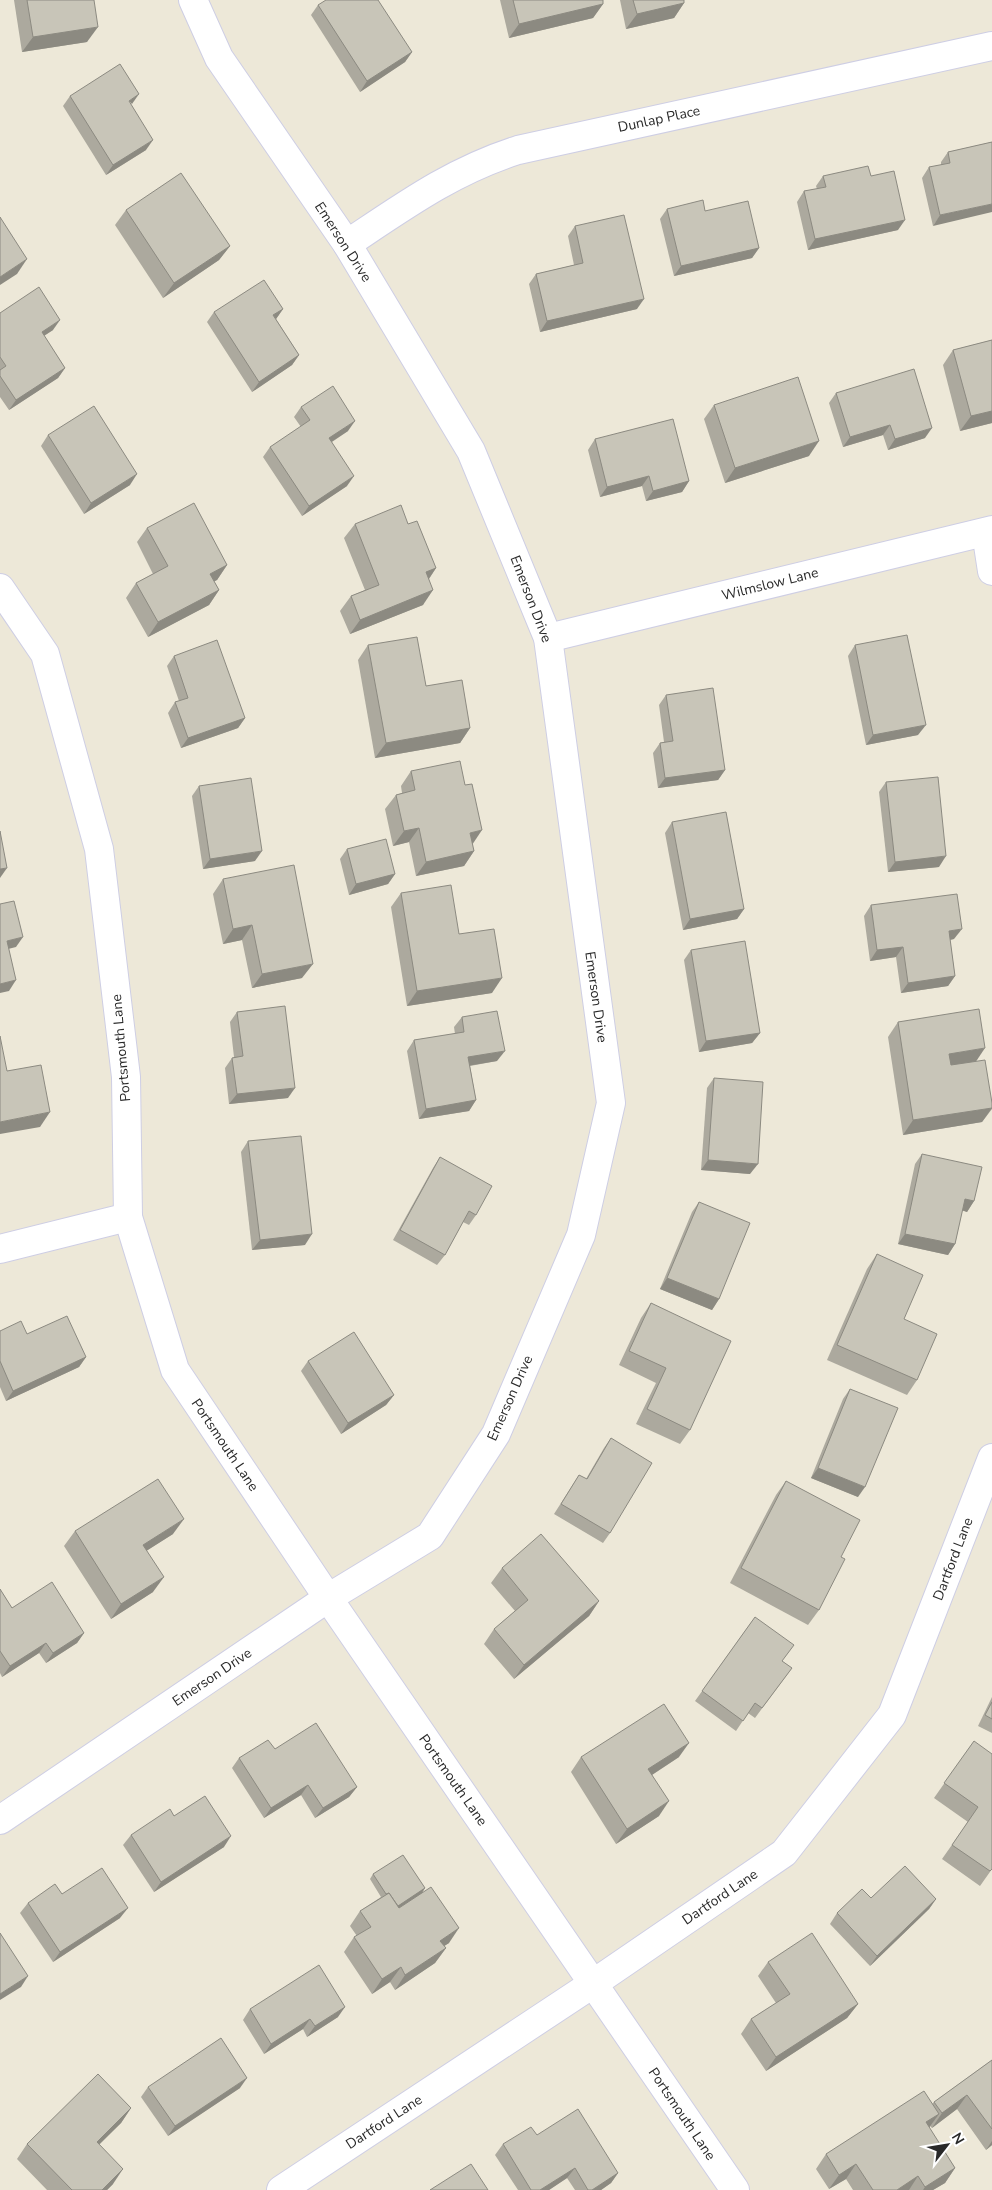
<svg xmlns="http://www.w3.org/2000/svg" width="992" height="2190" viewBox="0 0 992 2190" font-family="'Nunito Sans',sans-serif">
<rect width="100%" height="100%" fill="#ede8d8"/>
<g fill="none" stroke-linecap="round" stroke-linejoin="round">
<!-- minor casing -->
<g stroke="#cecee4" stroke-width="30">
<g id="minor">
<path d="M347 244C404 206 452 171 518 150L992 46"/>
<polyline points="986,532 992,571"/>
<polyline points="0,588 45,654 99,849 126,1077 128,1217 175,1370 328,1598 735,2190"/>
<polyline points="548,638 992,530"/>
<polyline points="0,1249 128,1217"/>
<polyline points="0,1820 328,1598 430,1536 496,1434 581,1235 611,1103 548,638 471,451 347,244 219,58 193,0"/>
<polyline points="281,2190 594,1983 784,1853 892,1715 992,1458"/>
</g>
</g>
<!-- minor -->
<use href="#minor" stroke="#fff" stroke-width="28"/>
</g>
<!-- wall -->
<g fill="#aca99e">
<polygon points="14,0 94,0 87,42 22,52"/>
<polygon points="500,0 603,0 603,4 593,18 509,38"/>
<polygon points="620,0 684,0 684,3 674,18 626,29"/>
<polygon points="318,5 412,52 405,62 360,92 311,15"/>
<polygon points="70,96 146,150 106,175 63,106"/>
<polygon points="992,142 933,226 922,178 929,167 941,165 941,162 948,152"/>
<polygon points="823,176 871,176 898,230 808,250 797,202 804,191 817,189 816,186"/>
<polygon points="667,209 705,211 759,248 752,258 674,276 660,219"/>
<polygon points="126,210 230,246 219,260 163,298 115,225"/>
<polygon points="575,226 637,309 540,332 529,284 536,274 574,265 568,236"/>
<polygon points="283,309 276,319 299,355 292,365 252,392 207,322 214,312"/>
<polygon points="0,313 53,330 44,336 65,368 58,378 9,410 0,397"/>
<polygon points="992,340 992,423 960,431 943,365 953,350"/>
<polygon points="836,393 925,438 888,450 883,435 843,447 829,403"/>
<polygon points="714,405 809,456 725,483 704,419"/>
<polygon points="301,407 348,431 332,442 347,486 302,516 263,457 270,447 301,427 294,417"/>
<polygon points="48,435 130,485 84,514 41,446"/>
<polygon points="595,439 689,481 682,492 646,501 642,486 600,497 588,450"/>
<polygon points="355,524 408,524 436,568 429,579 423,605 350,634 340,611 351,596 365,590 344,538"/>
<polygon points="147,528 227,565 217,580 214,581 219,590 209,605 148,637 126,598 136,583 153,574 137,542"/>
<polygon points="368,645 426,686 470,728 460,743 375,758 358,660"/>
<polygon points="855,645 918,735 866,745 848,656"/>
<polygon points="174,656 245,718 238,728 181,748 168,713 175,702 179,701 167,666"/>
<polygon points="666,695 725,770 718,780 658,788 653,753 660,743 664,742 659,705"/>
<polygon points="411,771 472,844 474,851 464,866 416,876 409,842 393,846 385,809 396,795 402,793 401,786"/>
<polygon points="886,782 939,867 888,872 879,792"/>
<polygon points="199,786 255,861 203,869 192,796"/>
<polygon points="672,822 744,909 737,919 683,930 665,833"/>
<polygon points="347,849 395,874 388,884 349,895 340,859"/>
<polygon points="223,879 302,978 252,988 242,940 223,944 213,894"/>
<polygon points="401,893 459,934 492,993 407,1006 391,907"/>
<polygon points="871,905 954,939 950,940 955,976 948,986 901,993 896,957 870,961 864,916"/>
<polygon points="691,950 760,1033 752,1043 699,1052 684,960"/>
<polygon points="237,1012 288,1098 229,1104 225,1068 232,1058 234,1057 230,1022"/>
<polygon points="462,1017 497,1061 470,1066 476,1100 469,1111 419,1119 407,1051 414,1040 455,1034 454,1027"/>
<polygon points="898,1022 976,1061 992,1103 992,1109 982,1122 903,1135 888,1037"/>
<polygon points="714,1078 750,1174 701,1170 707,1088"/>
<polygon points="248,1141 305,1245 252,1250 241,1152"/>
<polygon points="922,1154 974,1201 967,1212 962,1210 955,1244 948,1255 898,1244 915,1164"/>
<polygon points="440,1157 476,1215 469,1225 463,1222 445,1255 437,1265 393,1240 433,1168"/>
<polygon points="699,1202 719,1299 712,1310 660,1289 692,1212"/>
<polygon points="877,1254 917,1380 907,1395 827,1360 867,1269"/>
<polygon points="651,1303 690,1430 680,1444 636,1424 656,1383 619,1365 641,1318"/>
<polygon points="0,1331 86,1357 79,1367 6,1401 0,1387"/>
<polygon points="308,1361 394,1395 386,1405 341,1434 301,1371"/>
<polygon points="850,1389 858,1497 811,1478 843,1399"/>
<polygon points="611,1438 610,1533 603,1543 554,1514 579,1475 586,1479 604,1448"/>
<polygon points="786,1481 841,1557 819,1610 808,1625 730,1583 776,1495"/>
<polygon points="75,1531 173,1534 146,1551 153,1592 111,1619 64,1546"/>
<polygon points="502,1568 599,1601 589,1616 514,1679 484,1644 494,1629 515,1611 491,1583"/>
<polygon points="0,1589 12,1608 84,1633 77,1643 46,1663 39,1653 2,1677 0,1673"/>
<polygon points="755,1617 782,1661 792,1668 755,1718 748,1713 736,1731 695,1701"/>
<polygon points="992,1697 992,1733 978,1726"/>
<polygon points="974,1741 992,1869 980,1886 942,1859 968,1822 934,1798"/>
<polygon points="275,1749 357,1787 349,1797 315,1818 301,1795 264,1818 232,1768 239,1758"/>
<polygon points="581,1757 679,1757 652,1775 659,1816 616,1844 571,1772"/>
<polygon points="174,1816 224,1847 154,1892 123,1845 131,1835"/>
<polygon points="373,1874 425,1888 422,1893 449,1943 444,1946 446,1948 435,1963 395,1990 390,1982 372,1994 344,1952 354,1937 357,1936 350,1926 360,1911 381,1897 370,1879"/>
<polygon points="62,1894 120,1918 53,1962 20,1913 28,1903"/>
<polygon points="871,1898 936,1899 929,1909 870,1966 830,1924 837,1913"/>
<polygon points="768,1962 858,2004 847,2018 766,2071 741,2034 751,2019 776,2003 758,1976"/>
<polygon points="250,2009 338,2017 307,2037 303,2029 264,2054 243,2020"/>
<polygon points="992,2060 992,2145 986,2150 957,2109 932,2128 930,2126 929,2128 955,2168 945,2183 933,2190 853,2190 846,2179 829,2189 816,2169 826,2154 932,2104 934,2102"/>
<polygon points="148,2087 240,2088 168,2136 141,2097"/>
<polygon points="131,2108 121,2123 99,2145 113,2184 107,2190 47,2190 17,2159 27,2144"/>
<polygon points="537,2135 618,2173 611,2183 601,2190 575,2190 567,2178 549,2190 518,2190 495,2155 503,2144"/>
</g>
<!-- shaded-wall -->
<g fill="#8c8a81">
<polygon points="684,3 674,18 626,29 637,14"/>
<polygon points="603,4 593,18 509,38 519,24"/>
<polygon points="98,27 87,42 22,52 33,37"/>
<polygon points="412,52 405,62 360,92 367,81"/>
<polygon points="139,94 132,104 129,101"/>
<polygon points="153,140 146,150 106,175 113,165"/>
<polygon points="992,204 992,212 933,226 940,215"/>
<polygon points="905,220 898,230 808,250 815,239"/>
<polygon points="230,246 219,260 163,298 174,283"/>
<polygon points="759,248 752,258 674,276 681,266"/>
<polygon points="27,259 17,274 0,285 0,277"/>
<polygon points="644,299 637,309 540,332 547,321"/>
<polygon points="283,309 276,319 273,315"/>
<polygon points="60,320 53,330 34,342 42,332"/>
<polygon points="299,355 292,365 252,392 259,382"/>
<polygon points="65,368 58,378 9,410 16,400"/>
<polygon points="992,411 992,423 960,431 971,416"/>
<polygon points="355,421 348,431 322,448 329,438"/>
<polygon points="890,425 883,435 843,447 850,437"/>
<polygon points="932,428 925,438 888,450 895,439"/>
<polygon points="819,441 809,456 725,483 735,468"/>
<polygon points="137,474 130,485 84,514 91,503"/>
<polygon points="354,476 347,486 302,516 309,506"/>
<polygon points="649,476 642,486 600,497 607,487"/>
<polygon points="689,481 682,492 646,501 653,491"/>
<polygon points="227,565 217,580 200,589 210,574"/>
<polygon points="436,568 426,583 426,572"/>
<polygon points="219,590 209,605 148,637 158,622"/>
<polygon points="433,590 423,605 350,634 360,620"/>
<polygon points="245,718 238,728 181,748 188,738"/>
<polygon points="926,725 918,735 866,745 873,735"/>
<polygon points="470,728 460,743 375,758 386,743"/>
<polygon points="725,770 718,780 658,788 665,778"/>
<polygon points="419,828 409,842 393,846 404,831"/>
<polygon points="482,830 472,845 470,833"/>
<polygon points="262,851 255,861 203,869 210,859"/>
<polygon points="474,851 464,866 416,876 426,862"/>
<polygon points="946,856 939,867 888,872 895,862"/>
<polygon points="7,868 0,878 0,869"/>
<polygon points="395,874 388,884 349,895 356,884"/>
<polygon points="744,909 737,919 683,930 690,919"/>
<polygon points="252,925 242,940 223,944 233,929"/>
<polygon points="962,929 954,939 942,941 949,931"/>
<polygon points="23,937 16,947 0,951 7,941"/>
<polygon points="903,947 896,957 870,961 877,950"/>
<polygon points="313,964 302,978 252,988 262,974"/>
<polygon points="955,976 948,986 901,993 908,983"/>
<polygon points="502,978 492,993 407,1006 417,991"/>
<polygon points="16,980 9,991 0,993 0,984"/>
<polygon points="760,1033 752,1043 699,1052 706,1041"/>
<polygon points="985,1048 975,1063 939,1068 949,1054"/>
<polygon points="505,1051 497,1061 461,1067 468,1057"/>
<polygon points="295,1088 288,1098 229,1104 237,1094"/>
<polygon points="476,1100 469,1111 419,1119 426,1109"/>
<polygon points="992,1108 982,1122 903,1135 913,1120"/>
<polygon points="50,1112 40,1127 0,1134 0,1122"/>
<polygon points="708,1160 758,1164 750,1174 701,1170"/>
<polygon points="965,1199 974,1201 967,1212 958,1209"/>
<polygon points="312,1234 305,1245 252,1250 260,1240"/>
<polygon points="905,1234 955,1244 948,1255 898,1244"/>
<polygon points="667,1278 719,1299 712,1310 660,1289"/>
<polygon points="86,1357 79,1367 6,1401 13,1391"/>
<polygon points="394,1395 386,1405 341,1434 348,1423"/>
<polygon points="818,1468 865,1487 858,1497 811,1478"/>
<polygon points="184,1519 173,1534 132,1560 143,1545"/>
<polygon points="164,1577 153,1592 111,1619 121,1604"/>
<polygon points="599,1601 589,1616 514,1679 524,1665"/>
<polygon points="84,1633 77,1643 46,1663 53,1653"/>
<polygon points="46,1643 39,1653 2,1677 10,1666"/>
<polygon points="689,1743 679,1757 638,1784 648,1769"/>
<polygon points="308,1785 301,1795 264,1818 271,1808"/>
<polygon points="357,1787 349,1797 315,1818 323,1808"/>
<polygon points="669,1801 659,1816 616,1844 627,1829"/>
<polygon points="231,1836 224,1847 154,1892 161,1882"/>
<polygon points="425,1888 421,1894 391,1913 395,1907"/>
<polygon points="936,1899 929,1909 870,1966 877,1956"/>
<polygon points="128,1908 120,1918 53,1962 60,1952"/>
<polygon points="459,1928 449,1943 430,1955 440,1941"/>
<polygon points="446,1948 435,1963 395,1990 405,1975"/>
<polygon points="401,1967 390,1982 372,1994 382,1979"/>
<polygon points="28,1976 21,1987 0,2000 0,1994"/>
<polygon points="858,2004 847,2018 766,2071 776,2057"/>
<polygon points="345,2007 338,2017 307,2037 315,2026"/>
<polygon points="310,2019 303,2029 264,2054 271,2044"/>
<polygon points="247,2078 240,2088 168,2136 175,2126"/>
<polygon points="967,2095 957,2109 932,2128 942,2113"/>
<polygon points="131,2108 121,2123 86,2157 97,2142"/>
<polygon points="939,2114 928,2129 926,2122"/>
<polygon points="992,2141 992,2145 986,2150"/>
<polygon points="856,2164 846,2179 829,2189 839,2175"/>
<polygon points="575,2168 567,2178 549,2190 540,2190"/>
<polygon points="955,2168 945,2183 933,2190 923,2190 925,2187"/>
<polygon points="123,2169 113,2184 107,2190 102,2190"/>
<polygon points="618,2173 611,2183 601,2190 592,2190"/>
<polygon points="918,2176 909,2190 897,2190"/>
</g>
<!-- building -->
<g fill="#c8c5b8" stroke="#8c8a81">
<polygon points="27,0 94,0 98,27 33,37"/>
<polygon points="326,0 378,0 412,52 367,81 318,5"/>
<polygon points="513,0 603,0 603,4 519,24"/>
<polygon points="633,0 684,0 684,3 637,14"/>
<polygon points="120,64 139,94 129,101 153,140 113,165 70,96"/>
<polygon points="992,142 992,204 940,215 929,167 950,163 948,152"/>
<polygon points="868,166 871,176 894,171 905,220 815,239 804,191 826,187 823,176"/>
<polygon points="181,173 230,246 174,283 126,210"/>
<polygon points="703,200 705,211 748,201 759,248 681,266 667,209"/>
<polygon points="624,215 644,299 547,321 536,274 583,263 575,226"/>
<polygon points="0,217 27,259 0,277"/>
<polygon points="264,280 283,309 273,315 299,355 259,382 214,312"/>
<polygon points="39,287 60,320 42,332 65,368 16,400 0,376 0,370 6,366 0,357 0,313"/>
<polygon points="992,340 992,411 971,416 953,350"/>
<polygon points="914,369 932,428 895,439 890,425 850,437 836,393"/>
<polygon points="798,377 819,441 735,468 714,405"/>
<polygon points="333,386 355,421 329,438 354,476 309,506 270,447 310,420 301,407"/>
<polygon points="94,406 137,474 91,503 48,435"/>
<polygon points="673,419 689,481 653,491 649,476 607,487 595,439"/>
<polygon points="194,503 227,565 210,574 219,590 158,622 136,583 168,566 147,528"/>
<polygon points="401,505 408,524 417,521 436,568 426,572 433,590 360,620 351,596 379,585 355,524"/>
<polygon points="907,635 926,725 873,735 855,645"/>
<polygon points="417,637 426,686 462,680 470,728 386,743 368,645"/>
<polygon points="217,640 245,718 188,738 175,702 188,698 174,656"/>
<polygon points="713,688 725,770 665,778 660,743 673,741 666,695"/>
<polygon points="460,761 465,785 472,784 482,830 470,833 474,851 426,862 419,828 404,831 396,795 415,790 411,771"/>
<polygon points="938,777 946,856 895,862 886,782"/>
<polygon points="251,778 262,851 210,859 199,786"/>
<polygon points="726,812 744,909 690,919 672,822"/>
<polygon points="0,831 7,868 0,869"/>
<polygon points="386,839 395,874 356,884 347,849"/>
<polygon points="294,865 313,964 262,974 252,925 233,929 223,879"/>
<polygon points="451,885 459,934 494,929 502,978 417,991 401,893"/>
<polygon points="957,894 962,929 949,931 955,976 908,983 903,947 877,950 871,905"/>
<polygon points="14,901 23,937 7,941 16,980 0,984 0,904"/>
<polygon points="745,941 760,1033 706,1041 691,950"/>
<polygon points="285,1006 295,1088 237,1094 232,1058 243,1056 237,1012"/>
<polygon points="979,1009 985,1048 949,1054 951,1065 985,1060 992,1103 992,1108 913,1120 898,1022"/>
<polygon points="497,1011 505,1051 468,1057 476,1100 426,1109 414,1040 464,1032 462,1017"/>
<polygon points="0,1036 7,1071 41,1065 50,1112 0,1122"/>
<polygon points="714,1078 763,1082 758,1164 708,1160"/>
<polygon points="301,1136 312,1234 260,1240 248,1141"/>
<polygon points="922,1154 982,1167 974,1201 965,1199 955,1244 905,1234"/>
<polygon points="440,1157 492,1186 476,1215 469,1211 445,1255 400,1230"/>
<polygon points="699,1202 750,1223 719,1299 667,1278"/>
<polygon points="877,1254 923,1275 904,1319 937,1334 917,1380 837,1345"/>
<polygon points="651,1303 731,1341 690,1430 647,1409 666,1368 629,1351"/>
<polygon points="67,1316 86,1357 13,1391 0,1361 0,1331 21,1321 27,1334"/>
<polygon points="354,1332 394,1395 348,1423 308,1361"/>
<polygon points="850,1389 898,1408 865,1487 818,1468"/>
<polygon points="611,1438 652,1463 610,1533 561,1504 579,1475 587,1479"/>
<polygon points="158,1479 184,1519 143,1545 164,1577 121,1604 75,1531"/>
<polygon points="786,1481 860,1520 841,1557 845,1559 819,1610 741,1568"/>
<polygon points="541,1534 599,1601 524,1665 494,1629 528,1600 502,1568"/>
<polygon points="52,1582 84,1633 53,1653 46,1643 10,1666 0,1651 0,1589 12,1608"/>
<polygon points="755,1617 794,1645 782,1661 792,1668 762,1708 755,1703 743,1721 702,1691"/>
<polygon points="992,1702 992,1719 985,1715"/>
<polygon points="664,1704 689,1743 648,1769 669,1801 627,1829 581,1757"/>
<polygon points="316,1723 357,1787 323,1808 308,1785 271,1808 239,1758 268,1740 275,1749"/>
<polygon points="974,1741 992,1754 992,1869 990,1871 952,1845 978,1807 944,1783"/>
<polygon points="205,1796 231,1836 161,1882 131,1835 170,1809 174,1816"/>
<polygon points="403,1855 425,1888 398,1906 389,1893 386,1894 373,1874"/>
<polygon points="905,1866 936,1899 877,1956 837,1913 862,1889 871,1898"/>
<polygon points="102,1868 128,1908 60,1952 28,1903 55,1884 62,1894"/>
<polygon points="431,1887 459,1928 440,1941 446,1948 405,1975 401,1967 382,1979 354,1937 371,1927 360,1911 389,1893 399,1908"/>
<polygon points="0,1933 28,1976 0,1994"/>
<polygon points="812,1933 858,2004 776,2057 751,2019 790,1994 768,1962"/>
<polygon points="319,1965 345,2007 315,2026 310,2019 271,2044 250,2009"/>
<polygon points="221,2038 247,2078 175,2126 148,2087"/>
<polygon points="992,2060 992,2129 967,2095 942,2113 934,2102"/>
<polygon points="98,2074 131,2108 97,2142 123,2169 102,2190 72,2190 27,2144"/>
<polygon points="924,2091 939,2114 926,2122 955,2168 925,2187 918,2176 897,2190 873,2190 856,2164 839,2175 826,2154"/>
<polygon points="578,2109 618,2173 592,2190 588,2190 575,2168 540,2190 531,2190 503,2144 531,2127 537,2135"/>
<polygon points="471,2164 488,2190 430,2190"/>
</g>
<g text-anchor="middle" dominant-baseline="central" stroke-width="5" stroke-linejoin="round" paint-order="stroke">
<!-- street labels -->
<g font-size="14" fill="#292929" stroke="#fff">
<text transform="translate(659 119) rotate(-12)">Dunlap Place</text>
<text transform="translate(343 242) rotate(57)">Emerson Drive</text>
<text transform="translate(770 584) rotate(-14)">Wilmslow Lane</text>
<text transform="translate(531 599) rotate(69)">Emerson Drive</text>
<text transform="translate(596 997) rotate(82)">Emerson Drive</text>
<text transform="translate(121 1048) rotate(-95)">Portsmouth Lane</text>
<text transform="translate(510 1398) rotate(-66)">Emerson Drive</text>
<text transform="translate(225 1445) rotate(56)">Portsmouth Lane</text>
<text transform="translate(953 1559) rotate(-69)">Dartford Lane</text>
<text transform="translate(212 1677) rotate(-34)">Emerson Drive</text>
<text transform="translate(453 1780) rotate(55)">Portsmouth Lane</text>
<text transform="translate(720 1897) rotate(-34)">Dartford Lane</text>
<text transform="translate(682 2114) rotate(56)">Portsmouth Lane</text>
<text transform="translate(384 2122) rotate(-33)">Dartford Lane</text>
</g>
</g>
<!-- north arrow -->
<g transform="translate(947 2145) rotate(59)" stroke="#ffffff" stroke-width="4" paint-order="stroke">
<path d="M0-4L9 19L0 12L-9 19Z" fill="#292929"/>
<text y="-8" font-size="14" font-weight="bold" text-anchor="middle" fill="#292929">N</text>
</g>
</svg>
